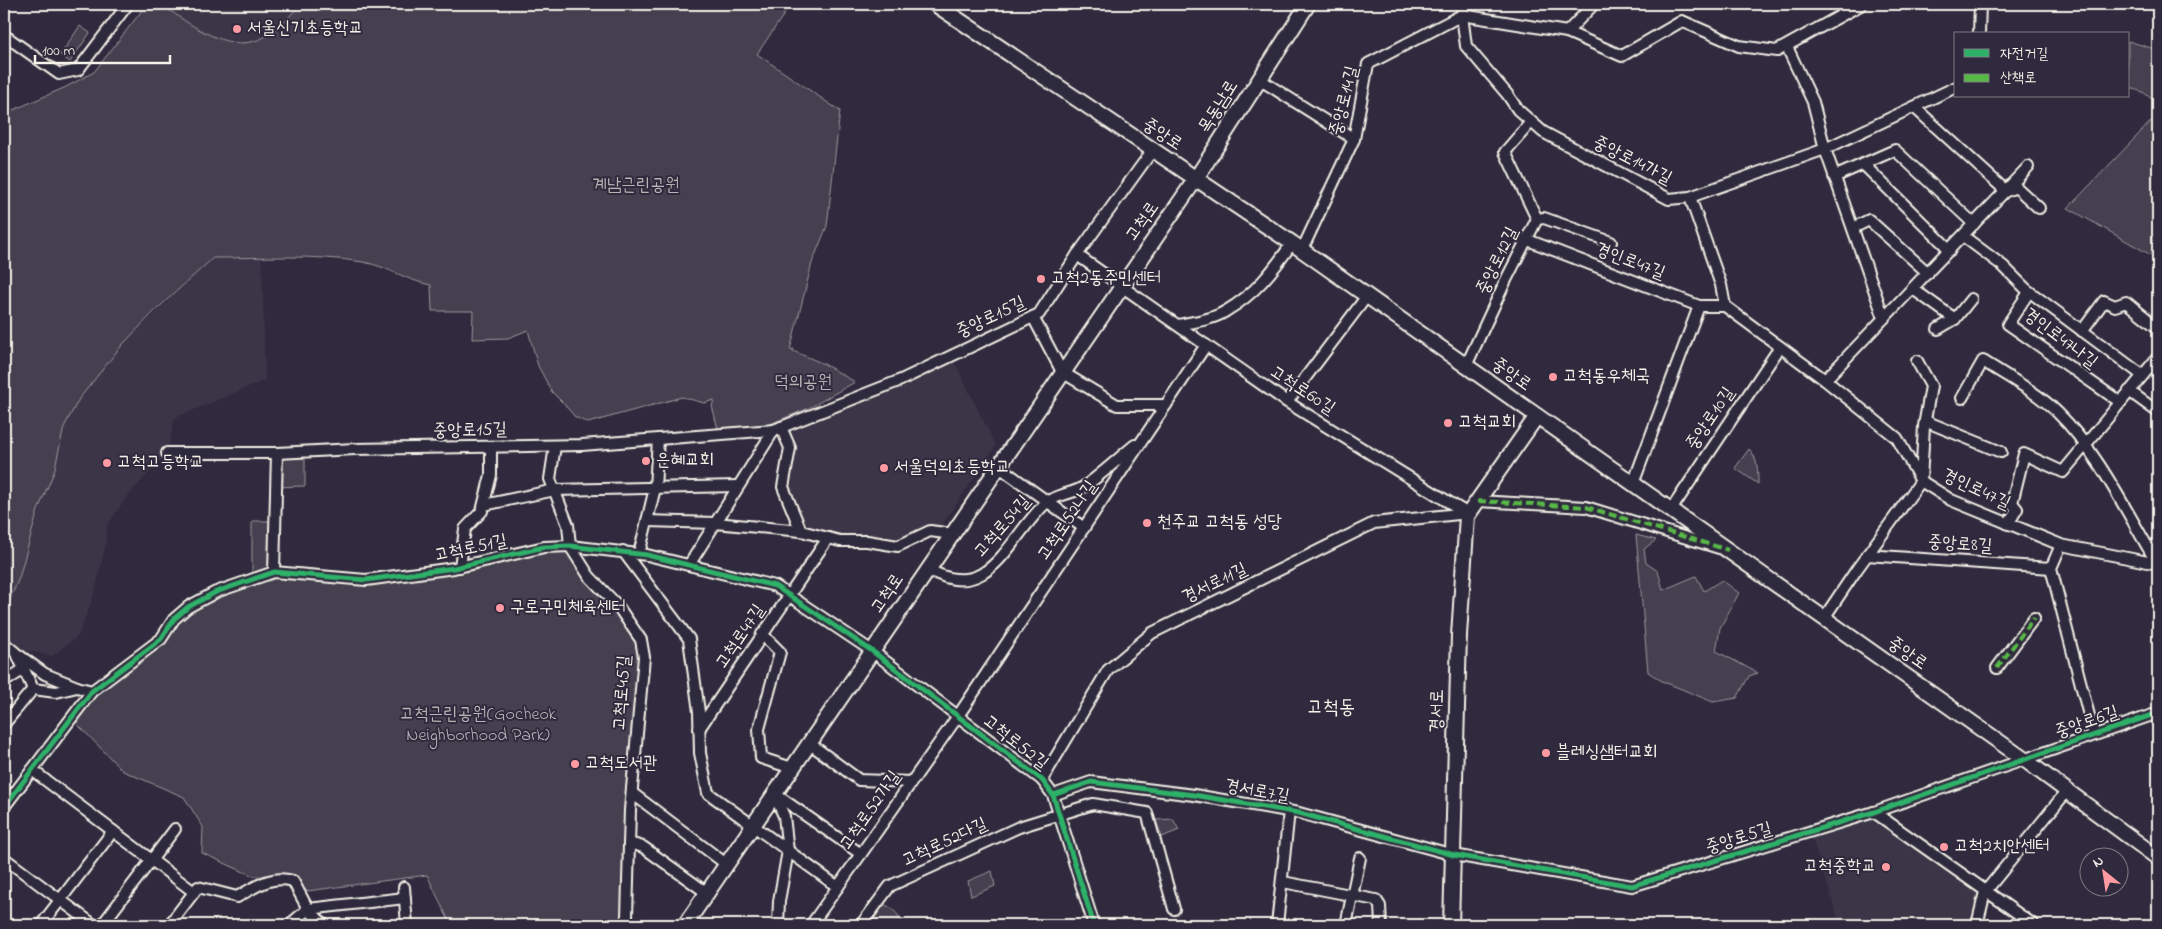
<svg xmlns="http://www.w3.org/2000/svg" width="2162" height="929" viewBox="0 0 2162 929" font-family="'Indie Flower','Poor Story',sans-serif">
<rect width="100%" height="100%" fill="#2f2a3d"/>
<filter id="ink" filterUnits="userSpaceOnUse"><feTurbulence type="fractalNoise" baseFrequency=".02" numOctaves="2"/><feDisplacementMap in="SourceGraphic" scale="10" xChannelSelector="R" yChannelSelector="G"/><feConvolveMatrix kernelMatrix="1 2 1 2 8 2 1 2 1" color-interpolation-filters="sRGB"/></filter>
<g filter="url(#ink)">
<!-- built -->
<g fill="#3b3647">
<polygon points="158,4 300,4 285,23 262,40 242,44 207,35"/>
<polygon points="213,258 262,258 265,380 175,418 167,453 126,498 107,526 106,543 95,592 78,636 52,656 18,649 4,628 4,614 19,578 38,510 54,472 64,427 79,399 122,345"/>
<polygon points="951,355 996,446 937,532 898,546 801,531 783,487 790,448 781,427"/>
<polygon points="1874,812 1985,892 1977,925 1840,925 1810,832"/>
</g>
<!-- green -->
<g fill="#454050" stroke="#9c989c">
<path d="M147 4C163 4 172 12 185 21 236 53 262 52 300 4H791L757 54 840 111 827 226 812 263 790 350 794 349 793 351 824 364 855 382 809 408 770 424 718 429 712 406 714 400 704 403 682 397 588 423 575 417 564 404 552 392 538 366 528 330 508 338 472 339 473 311H432L431 285C407 281 387 266 363 262 313 254 262 258 213 258L155 311 122 345 79 399 64 427 54 472 38 510 19 578 4 614V114L66 87 94 72Z"/>
<polygon points="80,26 90,33 70,62 60,55"/>
<polygon points="2128,41 2158,50 2158,104 2143,92 2128,87"/>
<polygon points="2158,114 2158,259 2068,208"/>
<path d="M1749 449C1758 458 1758 471 1758 484L1735 468Z"/>
<polygon points="305,452 305,486 276,487 277,453"/>
<polygon points="252,521 275,521 274,572 345,579 570,546 641,640 630,810 628,925 451,925 427,875 300,892 280,877 253,876 202,853 203,827 184,797 123,771 79,726 75,713 188,607 252,580"/>
<polygon points="1636,535 1656,540 1644,549 1646,563 1658,571 1663,590 1696,576 1704,591 1722,580 1739,593 1720,628 1716,651 1758,673 1749,676 1737,698 1713,702 1662,681 1648,672"/>
<polygon points="1173,819 1179,830 1162,837 1156,820"/>
<polygon points="992,871 995,886 971,896 968,881"/>
<path d="M878 903C892 905 898 914 904 925H861Z"/>
</g>
<g fill="none" stroke-linecap="round" stroke-linejoin="round">
<!-- minor casing -->
<g stroke="#f4f1e8" stroke-width="14">
<g id="minor">
<polyline points="1464,4 1462,15 1466,46 1507,94 1518,110 1543,132 1669,199 1690,197 1825,149 1956,87"/>
<polyline points="1462,15 1567,32 1622,56 1682,21 1739,46 1777,51 1862,4"/>
<polyline points="1567,32 1594,4"/>
<polyline points="1979,34 1980,4"/>
<polyline points="4,35 59,74 78,70 128,4"/>
<polyline points="1787,47 1813,102 1825,149 1884,318"/>
<polyline points="1259,79 1354,139"/>
<polyline points="1914,107 2006,191 2016,187 2039,208"/>
<polyline points="1863,164 1950,250"/>
<polyline points="1834,177 1895,150 1974,224"/>
<polyline points="1690,197 1721,285 1725,306"/>
<polyline points="1537,219 1544,218 1611,242"/>
<polyline points="1853,228 1869,220 1928,273"/>
<polyline points="1963,236 2003,266 2026,289 2142,375"/>
<polyline points="1525,239 1699,306 1725,306 1825,380 1897,438 1921,481 1951,500 2061,545 2158,564"/>
<polyline points="1302,250 1354,139 1368,64 1462,15"/>
<polyline points="1077,255 1287,402 1468,514"/>
<polyline points="1913,289 1955,319"/>
<polyline points="2029,292 2008,324 2120,402"/>
<polyline points="1033,317 1062,372 1117,405 1166,405"/>
<path d="M1178 325C1193 322 1212 320 1226 311 1255 294 1273 271 1292 243"/>
<polyline points="1938,329 1955,319 1971,299"/>
<polyline points="2082,331 2104,301 2115,306 2126,302 2158,328"/>
<polyline points="1466,366 1505,282 1537,219 1505,152 1531,122"/>
<polyline points="1825,380 2028,167"/>
<polyline points="2129,391 2158,412"/>
<path d="M1962 398 1983 361C2008 377 2037 392 2058 413 2098 452 2128 515 2157 563"/>
<polyline points="1287,402 1367,296"/>
<polyline points="1925,421 2001,452"/>
<polyline points="781,427 790,448 783,487 801,531"/>
<polyline points="555,446 550,479 568,525 570,546 589,576 617,605 641,640 644,657 630,810 627,917 628,925"/>
<polyline points="167,453 277,453 355,449 582,445 774,430 901,380 1039,314 1077,255 1152,151"/>
<polyline points="998,466 1084,528"/>
<polyline points="1633,484 1699,306"/>
<polyline points="1478,501 1586,507 1719,548"/>
<polyline points="484,505 555,490 738,486"/>
<polyline points="1671,510 1780,347"/>
<polyline points="647,521 715,523 801,531 840,541 867,541 898,546 930,531 952,534"/>
<polyline points="2008,524 2017,509 2012,503 2024,454 2063,472 2158,357"/>
<polyline points="2061,545 2051,568 2094,735"/>
<polyline points="623,551 689,639 699,712 700,753 708,793 838,887"/>
<polyline points="639,554 655,488 658,439"/>
<polyline points="1867,555 2051,568"/>
<polyline points="689,565 774,430"/>
<polyline points="460,567 465,529 482,511 491,475 491,447"/>
<path d="M928 569C990 606 1009 536 1046 503 1056 494 1074 494 1085 486 1102 474 1119 458 1135 445"/>
<polyline points="274,572 277,453"/>
<polyline points="1824,618 1857,569 1921,481 1924,426 1931,386 1917,361"/>
<polyline points="762,634 780,652 759,729 761,758 792,768"/>
<polyline points="4,643 17,654 33,689 56,692 77,687 92,691"/>
<polyline points="20,656 45,674 77,687"/>
<polyline points="1997,668 2034,618"/>
<polyline points="4,682 24,669"/>
<polyline points="4,724 33,689"/>
<polyline points="699,729 828,538"/>
<polyline points="809,743 859,780 911,782"/>
<polyline points="32,770 194,892"/>
<polyline points="1042,780 1108,670 1152,633 1374,523 1468,513"/>
<polyline points="632,793 726,864"/>
<polyline points="774,794 784,816 788,851 779,901 778,925"/>
<polyline points="775,794 861,854"/>
<polyline points="1053,795 1091,782 1194,795 1299,813 1454,855 1632,886 1874,812 2158,713"/>
<polyline points="4,807 92,691 161,639 174,619 188,607 216,592 274,572 366,580 454,568 544,547 570,546 647,555 775,586 872,651 1042,780 1053,795 1094,925"/>
<polyline points="1874,812 2034,925"/>
<polyline points="629,843 643,847 707,893"/>
<polyline points="4,858 94,925"/>
<polyline points="1283,882 1376,900 1380,906 1381,925"/>
<polyline points="404,887 407,925"/>
<polyline points="41,925 113,831"/>
<polyline points="102,925 175,829"/>
<path d="M169 925 198 887 237 897C257 886 270 875 293 881L308 909 324 925"/>
<polyline points="289,925 308,909 405,898"/>
<polyline points="811,925 958,716 1206,345"/>
<polyline points="861,925 890,886 1019,827 1093,804 1147,813 1174,909"/>
<polyline points="1277,925 1289,811"/>
<polyline points="1346,925 1360,858"/>
<polyline points="1977,925 1985,892 2067,791"/>
</g>
</g>
<!-- major casing -->
<g stroke="#f4f1e8" stroke-width="18">
<g id="major">
<polyline points="935,4 1292,243 2025,760 2158,858"/>
<polyline points="685,925 1195,180 1308,4"/>
<polyline points="1451,925 1459,635 1467,516 1537,416"/>
</g>
</g>
<!-- minor -->
<use href="#minor" stroke="#2f2a3d" stroke-width="10"/>
<!-- major -->
<use href="#major" stroke="#2f2a3d" stroke-width="14"/>
<!-- quiet -->
<g stroke="#58b947" stroke-width="4" stroke-dasharray="8 4" stroke-linecap="butt">
<polyline points="1478,501 1586,507 1728,550"/>
<polyline points="1997,668 2034,618"/>
</g>
<!-- cycleway casing -->
<g stroke="#2f2a3d" stroke-width="8">
<g id="cycleway">
<polyline points="1053,795 1091,782 1194,795 1299,813 1454,855 1632,886 1874,812 2158,713"/>
<polyline points="4,807 92,691 161,639 174,619 188,607 216,592 274,572 366,580 454,568 544,547 570,546 647,555 775,586 872,651 1042,780 1053,795 1094,925"/>
</g>
</g>
<!-- cycleway -->
<use href="#cycleway" stroke="#2db169" stroke-width="5"/>
</g>
</g>
<!-- markers -->
<g fill="#ff9aa2" stroke="#2f2a3d" stroke-width="2">
<circle cx="237" cy="29" r="5"/>
<circle cx="1041" cy="279" r="5"/>
<circle cx="1553" cy="377" r="5"/>
<circle cx="1448" cy="423" r="5"/>
<circle cx="646" cy="461" r="5"/>
<circle cx="107" cy="463" r="5"/>
<circle cx="884" cy="468" r="5"/>
<circle cx="1147" cy="523" r="5"/>
<circle cx="500" cy="608" r="5"/>
<circle cx="1546" cy="753" r="5"/>
<circle cx="575" cy="764" r="5"/>
<circle cx="1944" cy="847" r="5"/>
<circle cx="1886" cy="867" r="5"/>
</g>
<g text-anchor="middle" dominant-baseline="central" stroke-width="4" stroke-linejoin="round" paint-order="stroke">
<!-- poi labels -->
<g font-size="18" fill="#f4f1e8" stroke="#2f2a3d" text-anchor="start">
<text x="247" y="29">서울신기초등학교</text>
<text x="1051" y="279">고척2동주민센터</text>
<text x="1563" y="377">고척동우체국</text>
<text x="1458" y="423">고척교회</text>
<text x="656" y="461">은혜교회</text>
<text x="117" y="463">고척고등학교</text>
<text x="894" y="468">서울덕의초등학교</text>
<text x="1157" y="523">천주교 고척동 성당</text>
<text x="510" y="608">구로구민체육센터</text>
<text x="1556" y="753">블레싱샘터교회</text>
<text x="585" y="764">고척도서관</text>
<text x="1954" y="847">고척2치안센터</text>
<text x="1876" y="867" text-anchor="end">고척중학교</text>
</g>
<!-- street labels -->
<g font-size="18" fill="#f4f1e8" stroke="#2f2a3d">
<text transform="translate(1345 101) rotate(-76)">중앙로14길</text>
<text transform="translate(1219 107) rotate(-58)">목동남로</text>
<text transform="translate(1162 135) rotate(34)">중앙로</text>
<text transform="translate(1632 161) rotate(27)">중앙로14가길</text>
<text transform="translate(1143 222) rotate(-55)">고척로</text>
<text transform="translate(1498 261) rotate(-64)">중앙로12길</text>
<text transform="translate(1630 262) rotate(21)">경인로47길</text>
<text transform="translate(991 318) rotate(-25)">중앙로15길</text>
<text transform="translate(2060 339) rotate(37)">경인로47나길</text>
<text transform="translate(1511 375) rotate(35)">중앙로</text>
<text transform="translate(1302 391) rotate(33)">고척로60길</text>
<text transform="translate(1711 419) rotate(-56)">중앙로10길</text>
<text transform="translate(470 431) rotate(-1)">중앙로15길</text>
<text transform="translate(1976 490) rotate(25)">경인로47길</text>
<text transform="translate(1068 521) rotate(-56)">고척로52나길</text>
<text transform="translate(1003 527) rotate(-49)">고척로54길</text>
<text transform="translate(1960 545) rotate(4)">중앙로8길</text>
<text transform="translate(471 549) rotate(-12)">고척로51길</text>
<text transform="translate(1215 584) rotate(-26)">경서로11길</text>
<text transform="translate(888 594) rotate(-56)">고척로</text>
<text transform="translate(741 637) rotate(-56)">고척로47길</text>
<text transform="translate(1907 654) rotate(35)">중앙로</text>
<text transform="translate(623 693) rotate(-86)">고척로45길</text>
<text transform="translate(1438 711) rotate(-89)">경서로</text>
<text transform="translate(2087 723) rotate(-19)">중앙로6길</text>
<text transform="translate(1015 743) rotate(38)">고척로52길</text>
<text transform="translate(1257 792) rotate(10)">경서로7길</text>
<text transform="translate(871 811) rotate(-55)">고척로52가길</text>
<text transform="translate(1739 839) rotate(-17)">중앙로5길</text>
<text transform="translate(945 843) rotate(-25)">고척로52다길</text>
</g>
<!-- park labels -->
<g font-size="18" fill="#b7b3b3" stroke="#2f2a3d">
<text x="636" y="186">계남근린공원</text>
<text x="803" y="383">덕의공원</text>
<text x="478" y="715">고척근린공원(Gocheok<tspan x="478" dy="21">Neighborhood Park)</tspan></text>
</g>
<!-- quarter labels -->
<g font-size="20" fill="#f4f1e8" stroke="#2f2a3d">
<text x="1331" y="708">고척동</text>
</g>
</g>
<!-- margin -->
<rect width="2162" height="929" fill="none" stroke="#2f2a3d" stroke-width="20"/>
<rect x="10" y="10" width="2142" height="909" fill="none" stroke="#f4f1e8" stroke-width="2" filter="url(#ink)"/>
<!-- legend -->
<rect x="1954" y="32" width="175" height="65" fill="#2f2a3d" stroke="#7e7a81"/>
<rect x="1964" y="49" width="25" height="8" fill="#2db169" stroke="#7e7a81"/>
<text x="2000" y="58" font-size="15" fill="#f4f1e8">자전거길</text>
<rect x="1964" y="74" width="25" height="8" fill="#58b947" stroke="#7e7a81"/>
<text x="2000" y="82" font-size="15" fill="#f4f1e8">산책로</text>
<!-- north arrow -->
<g transform="translate(2104 872) rotate(330)"><circle r="24" fill="#2f2a3d" stroke="#7e7a81"/>
<path d="M0-4L9 19L0 12L-9 19Z" fill="#ff9aa2"/>
<text y="-8" font-size="14" font-weight="bold" text-anchor="middle" fill="#f4f1e8">N</text>
</g>
<!-- scale -->
<path d="M35 55v8h135v-8" fill="none" stroke="#f4f1e8" stroke-width="2.5"/>
<text x="42" y="55" font-size="15" fill="#f4f1e8" stroke="#2f2a3d" stroke-width="4" paint-order="stroke">100 m</text>
</svg>
